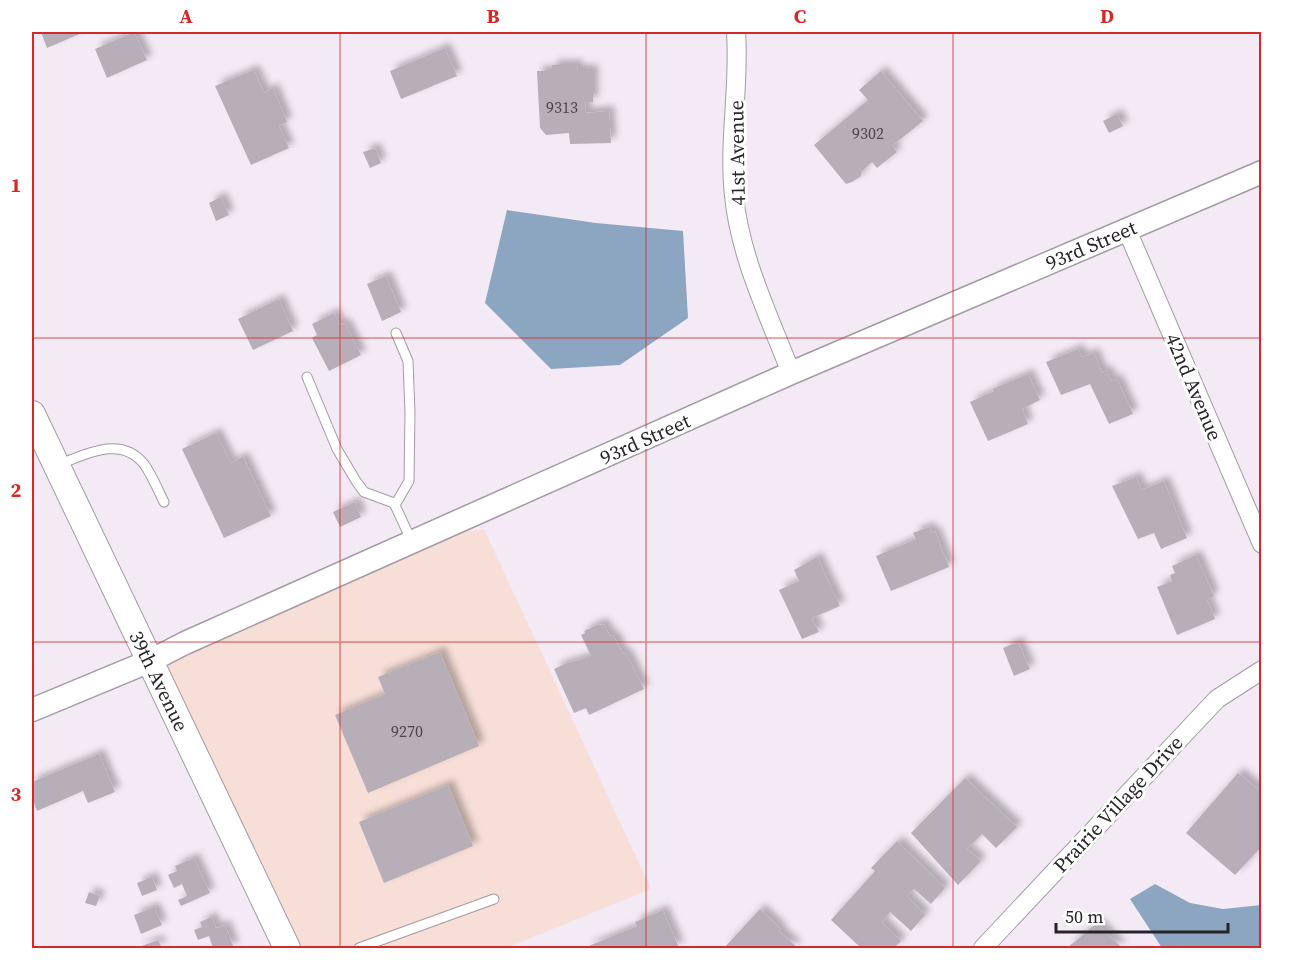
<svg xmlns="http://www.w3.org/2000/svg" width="1293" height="980" viewBox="0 0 1293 980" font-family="'Source Serif 4',serif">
<defs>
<filter id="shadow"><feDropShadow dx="5.5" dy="-5.5" stdDeviation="3" flood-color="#0004"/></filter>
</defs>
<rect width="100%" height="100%" fill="#f4eaf5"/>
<!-- commercial -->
<polygon fill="#f7ded7" points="484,529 651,889 506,948 287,948 150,661 424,537"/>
<!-- water -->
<g fill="#8ca5c0">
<polygon points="507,210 596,223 683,231 688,318 620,365 551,369 485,303"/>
<polygon points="1155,884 1190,903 1223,909 1261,905 1261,948 1162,948 1130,899"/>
</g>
<!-- building -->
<g fill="#b8aeb7" filter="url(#shadow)">
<polygon points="41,32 84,32 47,48"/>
<polygon points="134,32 147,60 107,78 95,49"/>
<polygon points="445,48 457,76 401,99 390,71"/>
<polygon points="552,65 577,65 578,70 593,70 593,102 585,102 586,113 609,111 611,143 570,144 569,133 546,135 540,128 537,71 552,71"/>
<polygon points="254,70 264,93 273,88 287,122 279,126 289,148 251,165 215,86"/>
<polygon points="881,71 923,121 892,146 897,152 877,168 872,162 861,172 861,176 852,182 846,184 814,145 868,100 859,90"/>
<polygon points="1117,114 1123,126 1109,133 1103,121"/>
<polygon points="375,148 381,163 370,168 363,152"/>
<polygon points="221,197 229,215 216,221 209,203"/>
<polygon points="386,276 401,312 382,321 367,284"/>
<polygon points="279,299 293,331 253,350 238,319"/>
<polygon points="334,313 340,325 345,323 361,355 329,371 312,338 317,335 312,324"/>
<polygon points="1078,349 1082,357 1094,353 1102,373 1107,370 1111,381 1117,379 1133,414 1109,424 1090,384 1061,395 1046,362"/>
<polygon points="1028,374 1040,400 1022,409 1028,424 988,441 970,402 994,391 992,389"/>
<polygon points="216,433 231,463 243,457 271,516 224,538 182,449"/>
<polygon points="1136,477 1142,490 1164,481 1187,538 1161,549 1154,533 1138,539 1112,486"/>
<polygon points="355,502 361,517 340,527 333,512"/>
<polygon points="929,527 932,533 935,531 949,567 891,591 876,556 916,539 913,533"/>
<polygon points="1196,555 1214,596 1207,600 1215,619 1177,635 1157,587 1172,581 1170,575 1175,573 1172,566"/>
<polygon points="817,557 840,606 812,618 819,632 802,639 779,590 799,581 794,570"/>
<polygon points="599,624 600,625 604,624 610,636 613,635 623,654 626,653 644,689 589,715 586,708 574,713 554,669 569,662 569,663 591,656 581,635 585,633 584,631"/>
<polygon points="1018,642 1030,669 1014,676 1003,648"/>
<polygon points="440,652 479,746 368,793 335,715 385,694 378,677"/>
<polygon points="99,754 115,792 88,803 83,791 37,811 32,797 32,782"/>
<polygon points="1238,773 1262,792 1262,846 1235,875 1186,833"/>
<polygon points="965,778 1017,827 996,848 982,834 967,849 981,861 958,885 911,833"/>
<polygon points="448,785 473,846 384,883 359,822"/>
<polygon points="897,841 945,888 931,904 914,889 907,896 925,915 911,931 890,912 882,922 901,941 894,948 861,948 831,920 875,871 871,868"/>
<polygon points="194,858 210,893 181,906 178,900 187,896 182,884 174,888 168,875 177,871 175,866"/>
<polygon points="152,877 157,890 142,896 137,883"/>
<polygon points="89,892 100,896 96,906 85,903"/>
<polygon points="154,907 162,925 141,934 134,915"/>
<polygon points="760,909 781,929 779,931 798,948 724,948"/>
<polygon points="663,910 679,948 584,948 637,926 635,922"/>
<polygon points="212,917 216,928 225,925 234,948 213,948 209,936 198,940 194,930 202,927 200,922"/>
<polygon points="1097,923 1122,948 1067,948"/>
<polygon points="158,940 162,948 136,948"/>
</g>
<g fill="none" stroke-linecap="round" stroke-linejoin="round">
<!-- service casing -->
<g stroke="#a39aa5" stroke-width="11">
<g id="service">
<polyline points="307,377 337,449 356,481 364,492 394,503 412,542"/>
<path d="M58 465C86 454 121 435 144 464 152 475 158 490 164 502"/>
<polyline points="395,505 409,481 410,413 408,361 396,333"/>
<polyline points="359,948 494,899"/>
</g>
</g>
<!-- minor casing -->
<g stroke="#a39aa5" stroke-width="20">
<g id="minor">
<path d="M736 32C740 86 728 141 734 196 740 257 769 316 791 373"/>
<polyline points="1127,230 1262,544"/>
<polyline points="983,948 1217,699 1262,670"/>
</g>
</g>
<!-- tertiary casing -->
<g stroke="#a39aa5" stroke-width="25">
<polyline id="tertiary" points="32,710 150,661 185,643 791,373 1262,172"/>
</g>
<!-- secondary casing -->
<g stroke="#a39aa5" stroke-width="28">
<polyline id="secondary" points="32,414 287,948"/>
</g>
<!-- service -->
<use href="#service" stroke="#fff" stroke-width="9"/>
<!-- minor -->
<use href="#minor" stroke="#fff" stroke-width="18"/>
<!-- tertiary -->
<use href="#tertiary" stroke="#fff" stroke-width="22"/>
<!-- secondary -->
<use href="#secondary" stroke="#fff" stroke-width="26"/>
</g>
<!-- grid -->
<path fill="none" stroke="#d62828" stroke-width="1.5" stroke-opacity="0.55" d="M340 32V948M646 32V948M953 32V948M32 338H1262M32 642H1262"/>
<g text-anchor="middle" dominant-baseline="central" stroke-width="6" stroke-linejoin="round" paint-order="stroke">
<!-- number labels -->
<g font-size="16" fill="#4b464c">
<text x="562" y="107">9313</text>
<text x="868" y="133">9302</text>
<text x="407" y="731">9270</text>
</g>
<!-- street labels -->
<g font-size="20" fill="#272428" stroke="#fff">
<text transform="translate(737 153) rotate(-91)">41st Avenue</text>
<text transform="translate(1091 245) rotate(-23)">93rd Street</text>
<text transform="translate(1194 387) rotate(67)">42nd Avenue</text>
<text transform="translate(645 439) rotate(-24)">93rd Street</text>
<text transform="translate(159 681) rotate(64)">39th Avenue</text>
<text transform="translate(1118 804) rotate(-47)">Prairie Village Drive</text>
</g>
</g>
<!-- border -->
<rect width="1293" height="980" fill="none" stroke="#ffffff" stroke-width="66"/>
<!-- scale -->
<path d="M1056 923v9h172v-9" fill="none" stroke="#272428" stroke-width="3"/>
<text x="1065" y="923" font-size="18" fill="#272428" stroke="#ffffff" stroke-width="4.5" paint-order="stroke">50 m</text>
<rect x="33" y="33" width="1227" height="914" fill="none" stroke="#d62828" stroke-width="2"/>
<g font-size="20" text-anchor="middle" font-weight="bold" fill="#d62828">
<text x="186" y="23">A</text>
<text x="493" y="23">B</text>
<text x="800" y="23">C</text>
<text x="1107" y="23">D</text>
<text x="16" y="192">1</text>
<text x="16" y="497">2</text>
<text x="16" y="801">3</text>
</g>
</svg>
